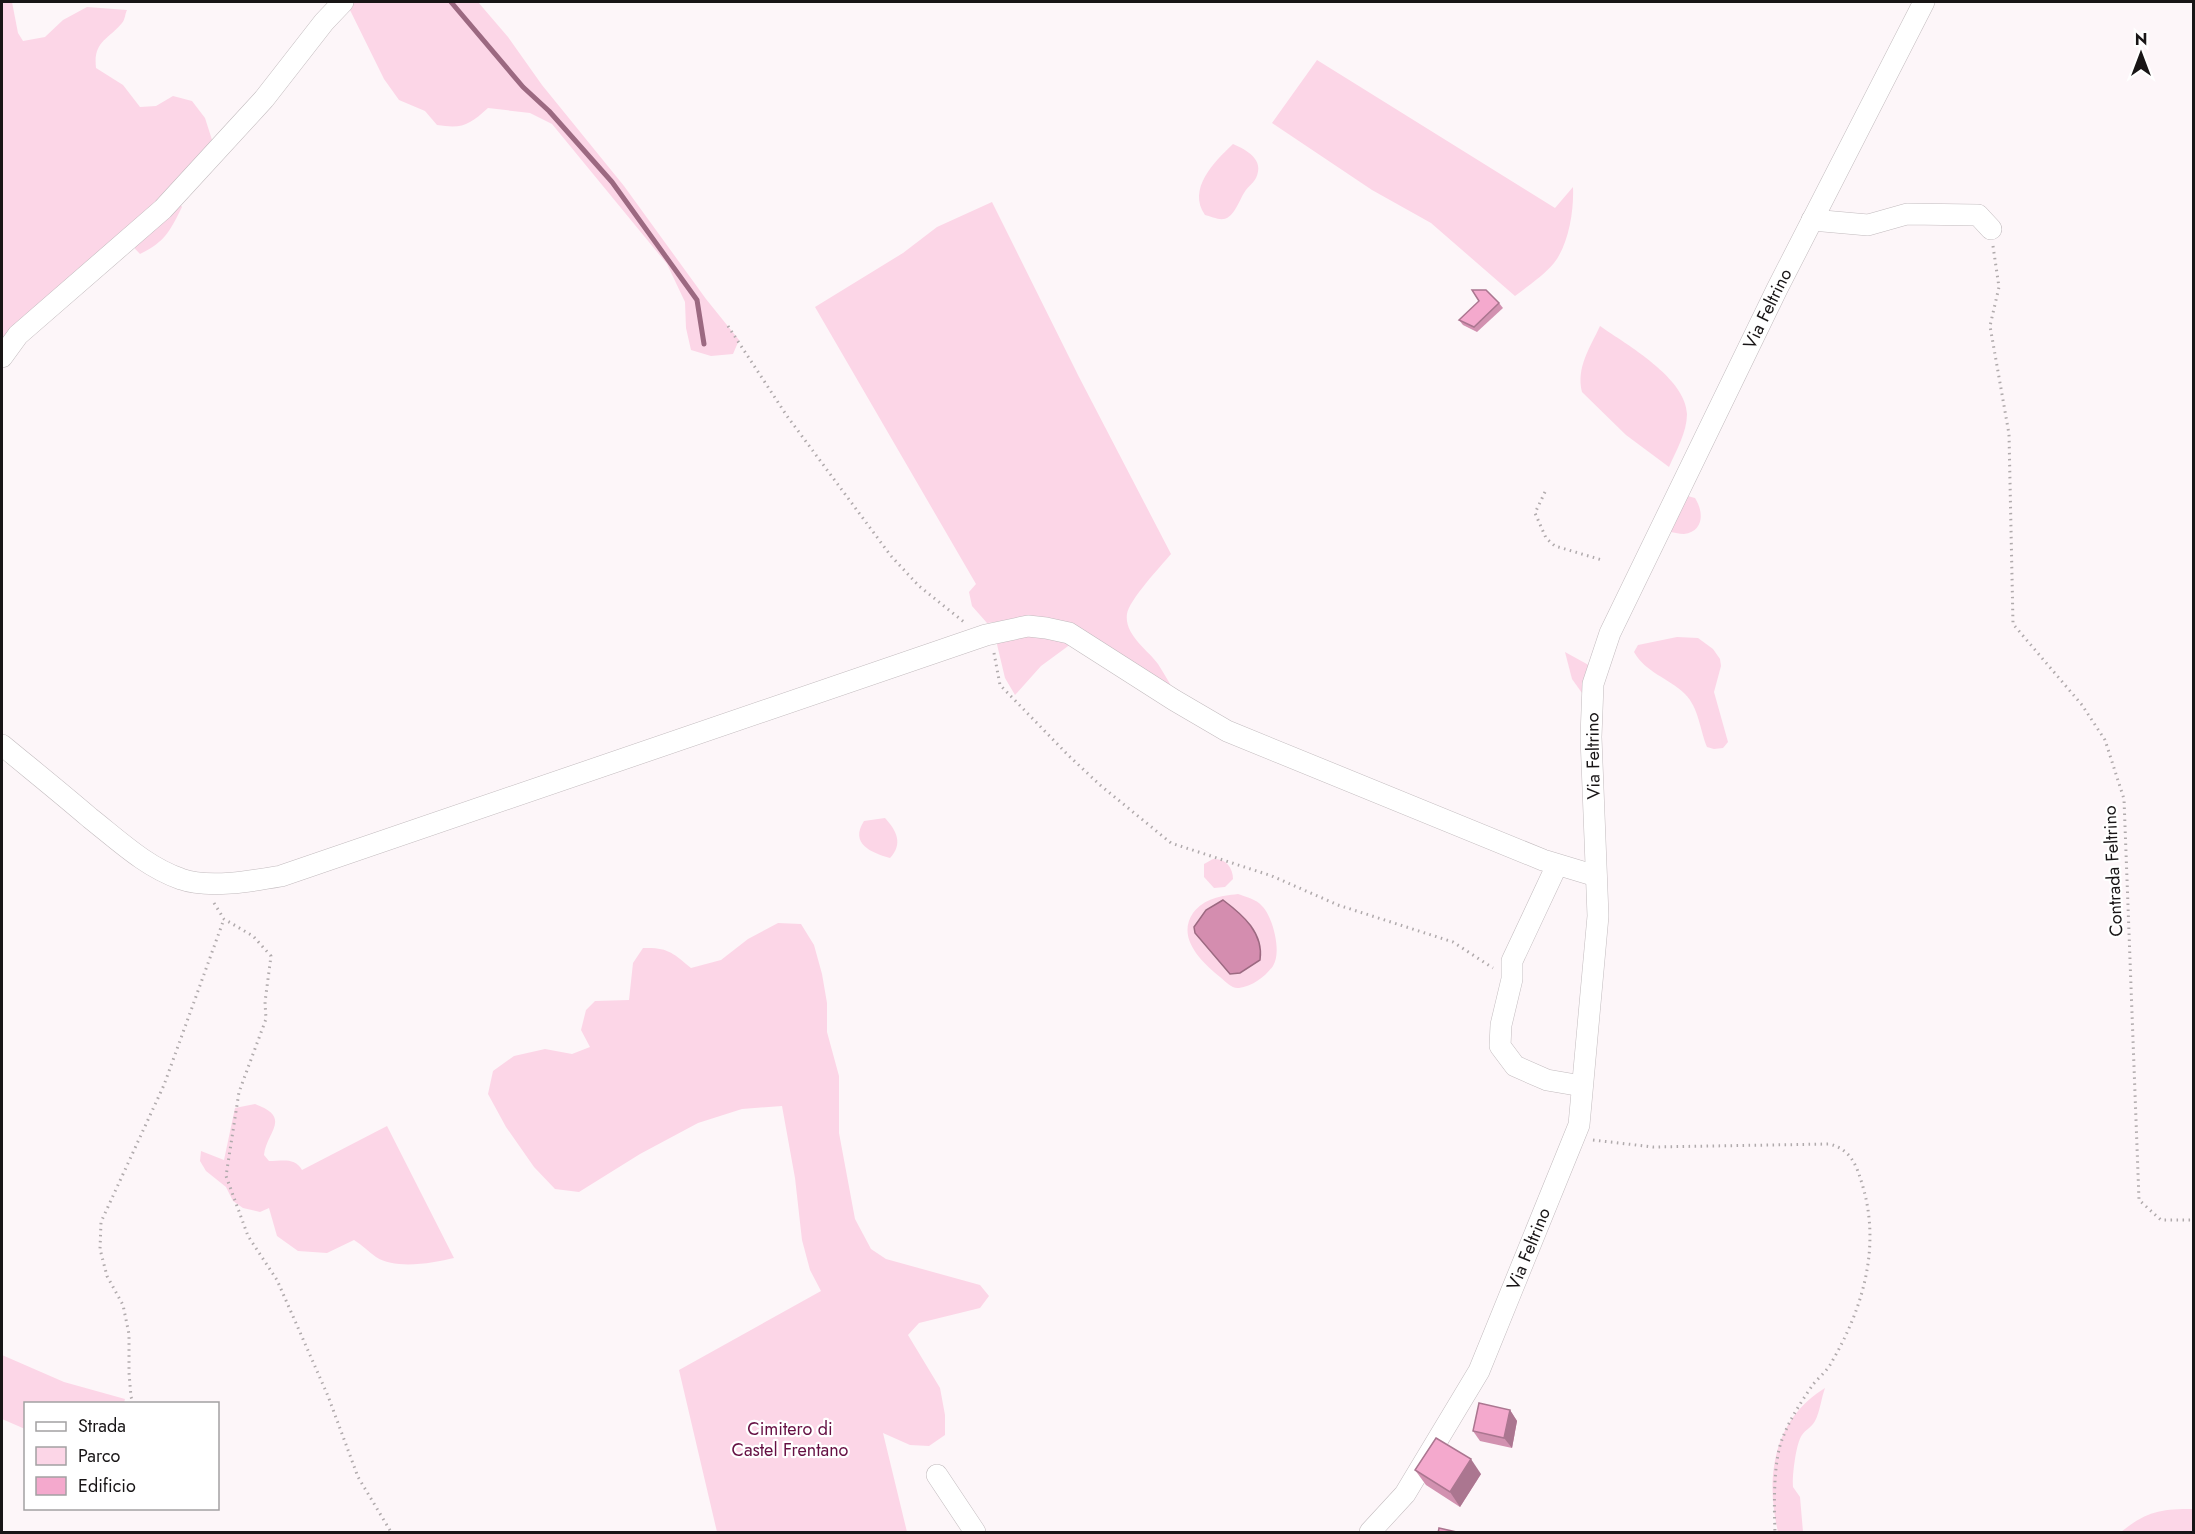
<svg xmlns="http://www.w3.org/2000/svg" width="2195" height="1534" viewBox="0 0 2195 1534" font-family="Jost,sans-serif">
<rect width="100%" height="100%" fill="#fdf6f9"/>
<!-- green -->
<g fill="#fcd6e7">
<path d="M2 2H12L18 33 23 41 45 37 63 20 87 7 127 10C125 14 125 20 122 23 108 40 93 41 96 68L123 85 140 107 156 106 173 96 192 101 205 118 213 143 170 189 182 207C170 231 165 242 140 254L122 235 2 346Z"/>
<path d="M349 2H478L508 37 542 85 624 186 706 299 739 340 733 354 711 356 691 350 686 328 685 302 667 264 552 124 530 113 488 108C469 125 463 129 437 125L425 111 399 100 384 79 347 4Z"/>
<path d="M1317 60 1555 208 1573 187C1574 210 1569 244 1554 263 1543 276 1528 286 1515 296L1431 223 1372 190 1272 123Z"/>
<path d="M1233 144C1247 150 1265 160 1256 178 1253 184 1247 187 1244 193 1239 201 1234 217 1224 219 1218 220 1210 216 1205 215 1187 189 1214 162 1233 144Z"/>
<path d="M992 202 1079 377 1171 554C1161 566 1129 600 1127 614 1124 635 1148 650 1158 664 1165 675 1171 686 1178 697L1073 624 1042 617 987 623 972 606 969 592 976 584 815 307 903 253 937 227Z"/>
<path d="M1600 326C1627 345 1686 378 1687 414 1687 432 1676 451 1669 467L1626 435 1582 392C1576 367 1590 348 1600 326Z"/>
<path d="M1684 495 1695 498C1704 512 1704 531 1684 534 1679 534 1673 532 1668 532Z"/>
<polygon points="1038,629 1075,641 1041,666 1015,695 1005,678 995,636"/>
<path d="M1677 637 1698 638 1713 649 1720 659 1721 666 1714 692 1728 742 1723 748 1714 749 1707 747C1700 730 1699 708 1685 694 1669 678 1646 673 1634 652L1638 645Z"/>
<polygon points="1565,652 1594,668 1587,700 1572,679"/>
<path d="M885 818C897 831 903 844 890 858 872 853 849 844 864 821Z"/>
<path d="M1213 859C1225 858 1233 867 1233 879L1225 887 1214 888 1204 877V864Z"/>
<path d="M1238 894C1246 897 1256 899 1262 906 1273 917 1282 952 1273 966 1266 976 1252 987 1239 988 1232 989 1226 982 1220 977 1202 962 1176 938 1193 913 1205 898 1220 896 1238 894Z"/>
<path d="M778 923 801 924 814 945 822 974 827 1003V1032L839 1076V1133L855 1219 871 1249 886 1259 980 1285 989 1296 980 1308 919 1323 908 1335 940 1388 945 1415V1435L929 1446 910 1445 883 1433 907 1532H717L679 1370 821 1291 810 1270 802 1240 795 1178 782 1106 742 1109 698 1123 640 1154 579 1192 555 1189 534 1167 506 1127 488 1094 493 1071 514 1056 545 1049 572 1054 590 1047 581 1030 586 1010 595 1001 629 1000 633 963 643 948C668 947 673 953 691 968L721 960 748 939Z"/>
<path d="M255 1104C293 1118 266 1132 264 1155L269 1161C282 1161 295 1157 302 1170L387 1126 454 1258C433 1263 396 1270 376 1257 369 1252 362 1245 354 1240L327 1253 298 1251 277 1236 269 1208 260 1212 243 1208 233 1201 226 1187 206 1171 200 1161 201 1151 224 1160 235 1108Z"/>
<polygon points="2,1355 64,1382 125,1399 124,1403 26,1404 25,1429 2,1419"/>
<path d="M1825 1388C1821 1399 1820 1412 1815 1421 1812 1427 1805 1430 1802 1435 1796 1443 1792 1476 1793 1487L1800 1497 1803 1532H1778C1765 1477 1773 1420 1825 1388Z"/>
<path d="M2193 1509V1532H2121C2147 1511 2161 1509 2193 1509Z"/>
</g>
<!-- water -->
<path fill="#d48daf" stroke="#9c6981" stroke-width="1.5" d="M1223 900C1243 915 1264 933 1260 960L1240 973 1230 974 1195 933 1194 927 1206 910Z"/>
<g fill="none" stroke-linecap="round" stroke-linejoin="round">
<!-- stream -->
<polyline stroke="#9c6981" stroke-width="5" points="451,2 523,87 549,111 612,182 697,300 704,344"/>
<!-- minor casing -->
<g stroke="#c2bbbe" stroke-width="22">
<g id="minor">
<polyline points="1812,220 1868,225 1907,214 1978,215 1991,229"/>
<polyline points="2,357 18,335 163,209 264,99 324,22 343,2"/>
<path d="M2 745C31 769 61 793 90 818 118 840 146 867 181 879 208 889 253 881 281 876L986 635 1028 626 1046 628 1069 633 1174 700 1227 731 1543 860 1596 876"/>
<polyline points="1557,865 1512,961 1512,979 1501,1025 1500,1046 1515,1066 1547,1080 1582,1086"/>
<polyline points="937,1475 975,1532"/>
<path id="s1" d="M1370 1532 1405 1494 1479 1371 1579 1125 1598 916 1591 737 1593 684 1610 633 1777 289 1924 2"/>
</g>
</g>
<!-- path -->
<g stroke="#b0aaac" stroke-width="3" stroke-dasharray="1.5 4.5" stroke-linecap="butt">
<polyline points="1993,246 1999,287 1990,326 2009,434 2013,624 2082,705 2105,740 2124,799 2139,1200 2161,1220 2194,1220"/>
<polyline points="728,326 787,416 891,556 919,586 964,622"/>
<polyline points="1545,492 1535,513 1546,538 1555,546 1602,560"/>
<polyline points="994,653 1000,685 1068,755 1100,785 1171,843 1272,876 1338,905 1453,942 1493,968"/>
<polyline points="214,903 224,919 253,936 271,956 265,1002 266,1019 239,1092 226,1176 248,1236 277,1280 328,1396 358,1477 391,1532"/>
<path d="M1593 1140 1653 1147 1829 1144C1851 1149 1857 1166 1863 1187 1881 1249 1862 1311 1830 1365 1825 1373 1817 1379 1812 1386 1801 1402 1790 1419 1783 1437 1773 1460 1774 1507 1775 1532"/>
<polyline points="134,1404 131,1397 129,1373 129,1334 123,1305 107,1276 100,1249 101,1222 164,1085 224,919"/>
</g>
<!-- minor -->
<use href="#minor" stroke="#fff" stroke-width="21"/>
</g>
<!-- wall -->
<g fill="#d291b0">
<polygon points="1499,303 1503,308 1477,332 1463,325 1459,320"/>
<polygon points="1510,1410 1517,1421 1512,1448 1480,1441 1473,1431"/>
<polygon points="1415,1470 1481,1474 1460,1507 1426,1485"/>
</g>
<!-- shaded-wall -->
<g fill="#ab7690">
<polygon points="1510,1410 1517,1421 1512,1448 1504,1438"/>
<polygon points="1471,1459 1481,1474 1460,1507 1450,1492"/>
</g>
<!-- building -->
<g fill="#f4a9cd" stroke="#ab7690" stroke-width="1.5">
<polygon points="1472,290 1486,290 1499,303 1474,327 1459,320 1479,301"/>
<polygon points="1479,1403 1510,1410 1504,1438 1473,1431"/>
<polygon points="1436,1438 1471,1459 1450,1492 1415,1470"/>
<polygon points="1439,1528 1461,1533 1438,1533"/>
</g>
<g text-anchor="middle" dominant-baseline="central" stroke-width="4.5" stroke-linejoin="round" paint-order="stroke">
<!-- street labels -->
<g font-size="18" fill="#181516" stroke="#fff">
<text stroke="none"><textPath href="#s1" startOffset="1317">Via Feltrino</textPath></text>
<text transform="translate(1593 756) rotate(-91)">Via Feltrino</text>
<text transform="translate(2113 871) rotate(-93)">Contrada Feltrino</text>
<text stroke="none"><textPath href="#s1" startOffset="327">Via Feltrino</textPath></text>
</g>
<!-- park labels -->
<g font-size="18" fill="#651043" stroke="#fff">
<text x="790" y="1429">Cimitero di<tspan x="790" dy="21">Castel Frentano</tspan></text>
</g>
</g>
<!-- border -->
<rect width="2195" height="1534" fill="none" stroke="#181516" stroke-width="6"/>
<!-- legend -->
<rect x="24" y="1402" width="195" height="108" fill="#ffffff" stroke="#a3a1a2" stroke-width="1.5"/>
<rect x="36" y="1422" width="30" height="9" fill="#ffffff" stroke="#a3a1a2" stroke-width="1.5"/>
<text x="78" y="1432" font-size="18" fill="#181516">Strada</text>
<rect x="36" y="1447" width="30" height="18" fill="#fcd6e7" stroke="#a3a1a2" stroke-width="1.5"/>
<text x="78" y="1462" font-size="18" fill="#181516">Parco</text>
<rect x="36" y="1477" width="30" height="18" fill="#f4a9cd" stroke="#a3a1a2" stroke-width="1.5"/>
<text x="78" y="1492" font-size="18" fill="#181516">Edificio</text>
<!-- north arrow -->
<g transform="translate(2141 54)" stroke="#ffffff" stroke-width="4.5" paint-order="stroke">
<path d="M0-4.5L10 22L0 15L-10 22Z" fill="#181516"/>
<text y="-9" font-size="16" font-weight="bold" text-anchor="middle" fill="#181516">N</text>
</g>
</svg>
